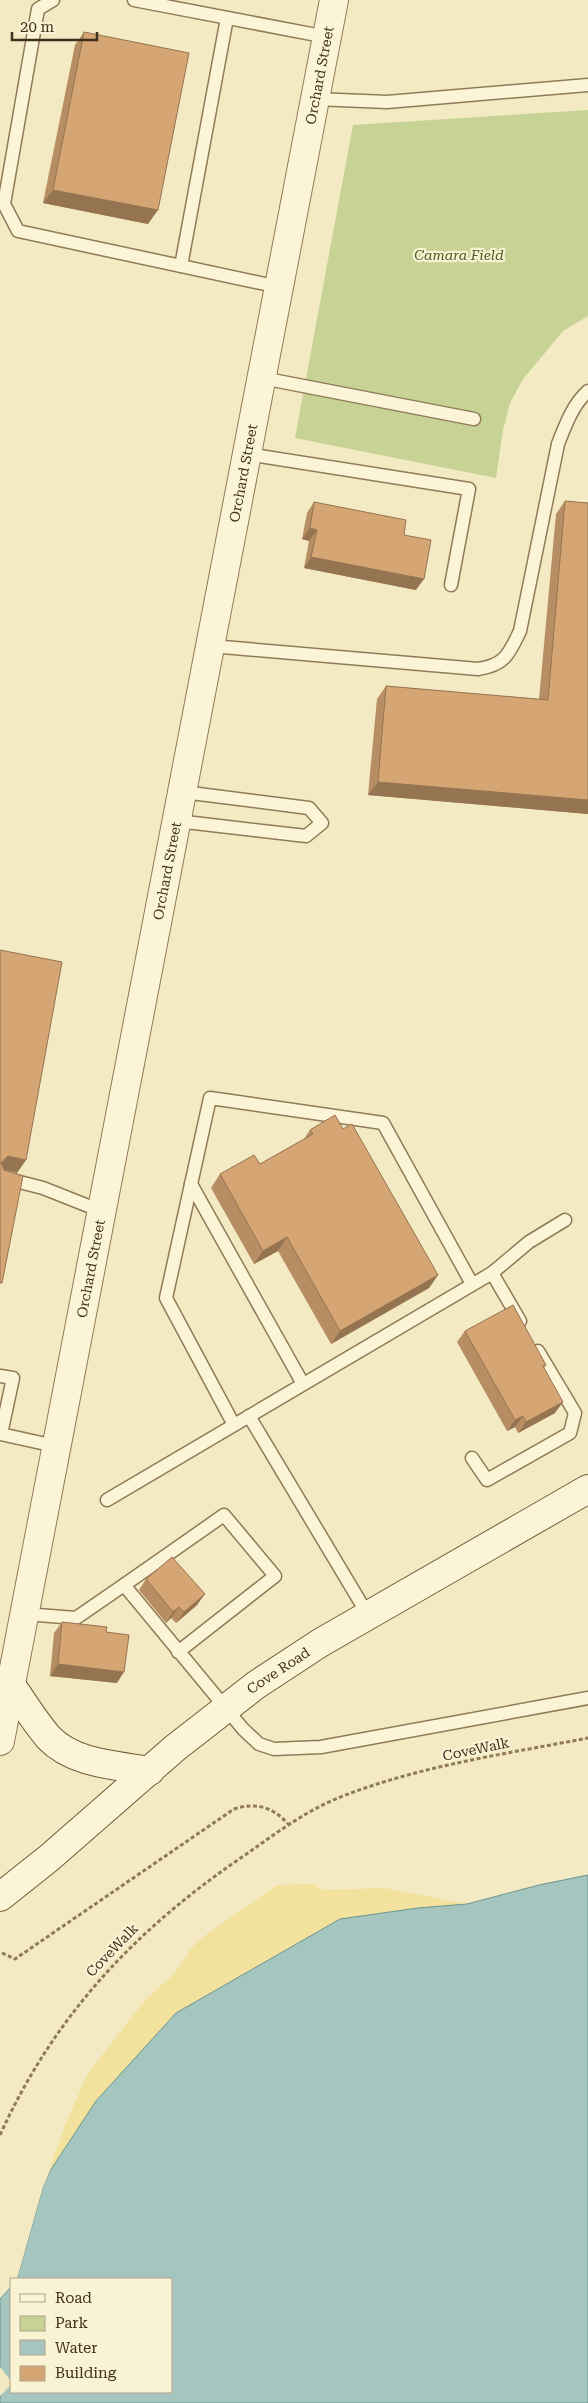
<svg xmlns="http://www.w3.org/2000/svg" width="588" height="2403" viewBox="0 0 588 2403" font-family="'Roboto Serif',serif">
<rect width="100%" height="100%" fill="#f3e9c2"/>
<!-- green -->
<polygon fill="#c6d395" points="588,110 588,316 563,331 523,379 510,403 503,430 496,478 295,438 353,125"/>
<!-- sand -->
<polygon fill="#f2e29d" points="313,1884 323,1890 384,1888 467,1904 43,2187 65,2125 88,2073 146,1999 175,1973 196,1942 277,1885"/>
<!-- water -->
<polygon fill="#a5c5bf" stroke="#6a958e" points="588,1875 588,2403 0,2403 0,2299 11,2287 11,2392 171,2392 171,2279 17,2279 43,2187 50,2171 96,2101 176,2013 340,1919 418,1908 467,1904 539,1885"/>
<!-- pier -->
<g fill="#f3e9c2">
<polygon points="55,2159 43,2187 17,2279 15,2279 41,2187"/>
<polygon points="0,2367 11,2381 11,2385 0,2396"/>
</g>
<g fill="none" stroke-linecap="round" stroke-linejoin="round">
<!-- service casing -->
<g stroke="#907a57" stroke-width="15">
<g id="service">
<polyline points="53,0 38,9 4,204 18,231 279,287"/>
<polyline points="134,0 327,37"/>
<polyline points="315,99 387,102 588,85"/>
<polyline points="181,266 227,18"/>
<polyline points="262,378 474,419"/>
<polyline points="247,454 469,489 451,585"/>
<path d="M211 646 478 669C505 665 509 654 520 631L558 444C565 426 573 404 588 391"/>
<polyline points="177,821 306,836 322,823 309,808 183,792"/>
<polyline points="0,1177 43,1188 101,1211"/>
<polyline points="191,1184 303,1384"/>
<polyline points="492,1273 520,1321"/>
<polyline points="0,1376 13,1378 1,1434 55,1446"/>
<polyline points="249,1416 368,1615"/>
<polyline points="234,1425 166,1298 210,1098 383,1123 472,1284"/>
<polyline points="472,1458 487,1480 570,1433 575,1413 538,1351"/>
<polyline points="107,1500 492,1273 529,1242 565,1220"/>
<polyline points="124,1585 224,1515 275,1576 178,1652"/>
<polyline points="25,1614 76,1618 124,1585 243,1729 259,1744 274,1749 321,1747 588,1698"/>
</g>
</g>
<!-- tertiary casing -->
<g stroke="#907a57" stroke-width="30">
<g id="tertiary">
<path id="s1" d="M0 1741 334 0"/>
</g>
</g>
<!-- secondary casing -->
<g stroke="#715b3a" stroke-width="30">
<g id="secondary">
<path d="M11 1685C23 1702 35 1722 49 1738 74 1764 116 1765 150 1771"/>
<path id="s2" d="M0 1897 49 1858 175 1748 256 1685 320 1643 588 1489"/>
</g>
</g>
<!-- path -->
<g stroke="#907a57" stroke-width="3" stroke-dasharray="4 2.5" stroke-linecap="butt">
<path d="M2 1953 15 1959 234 1809C256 1802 273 1807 288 1824"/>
<path d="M0 2135C55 2014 136 1929 245 1855 275 1834 304 1812 338 1798 418 1766 505 1754 588 1738"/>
</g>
<!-- service -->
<use href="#service" stroke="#fcf4d7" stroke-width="12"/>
<!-- tertiary -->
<use href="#tertiary" stroke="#fcf4d7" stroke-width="28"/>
<!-- secondary -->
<use href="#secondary" stroke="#fcf4d7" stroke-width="28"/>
</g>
<!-- wall -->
<g fill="#b78e64">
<polygon points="84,32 148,224 43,203 75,45"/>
<polygon points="565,501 588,503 588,814 368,795 377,699 386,686 539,699 556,514"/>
<polygon points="314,502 404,535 416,590 304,568 309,541 302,539 307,513"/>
<polygon points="343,1129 438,1275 429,1288 331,1344 278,1251 254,1264 211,1188 220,1174 260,1164 304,1139 310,1130"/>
<polygon points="465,1331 546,1365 544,1368 555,1413 518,1433 515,1427 507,1431 457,1342"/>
<polygon points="146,1579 197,1605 176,1623 171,1618 166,1623 139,1590"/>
<polygon points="62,1622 106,1632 117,1683 50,1676 54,1633"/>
</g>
<!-- shaded-wall -->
<g fill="#957451">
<polygon points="53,190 158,210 148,224 43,203"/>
<polygon points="310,528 317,530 309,541 302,539"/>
<polygon points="311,557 424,579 416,590 304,568"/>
<polygon points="378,782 588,800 588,814 368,795"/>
<polygon points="8,1156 26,1160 17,1173 0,1169 0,1164"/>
<polygon points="287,1237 278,1251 254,1264 263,1251"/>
<polygon points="438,1275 429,1288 331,1344 340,1331"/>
<polygon points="563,1402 555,1413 518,1433 526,1422"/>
<polygon points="523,1416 515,1427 507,1431 515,1420"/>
<polygon points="205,1594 197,1605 176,1623 184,1612"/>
<polygon points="179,1607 171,1618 166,1623 173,1612"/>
<polygon points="58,1664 124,1672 117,1683 50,1676"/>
</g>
<!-- building -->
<g fill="#d5a574" stroke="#957451">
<polygon points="84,32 189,53 158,210 53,190"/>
<polygon points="565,501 588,503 588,800 378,782 386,686 548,700"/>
<polygon points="314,502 406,520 404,535 431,540 424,579 311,557 317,530 310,528"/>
<polygon points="0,950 62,962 26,1160 8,1156 1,1162 4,1170 23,1176 2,1283 0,1283"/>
<polygon points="335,1115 343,1129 352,1124 438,1275 340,1331 287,1237 263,1251 220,1174 254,1155 260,1164 313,1134 310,1130"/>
<polygon points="513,1305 546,1365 543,1366 563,1402 526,1422 523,1416 515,1420 465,1331"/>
<polygon points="172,1557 205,1594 184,1612 179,1607 173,1612 146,1579"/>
<polygon points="62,1622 107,1627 106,1632 129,1635 124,1672 58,1664"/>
</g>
<g text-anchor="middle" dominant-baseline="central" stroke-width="4.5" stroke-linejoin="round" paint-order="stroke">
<!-- street labels -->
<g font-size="14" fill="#3e301d" stroke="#f9f2d3">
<text stroke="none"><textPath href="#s1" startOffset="1696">Orchard Street</textPath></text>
<text stroke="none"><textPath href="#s1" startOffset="1291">Orchard Street</textPath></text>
<text stroke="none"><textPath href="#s1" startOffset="886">Orchard Street</textPath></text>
<text stroke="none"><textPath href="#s1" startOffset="481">Orchard Street</textPath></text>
<text stroke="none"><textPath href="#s2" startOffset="359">Cove Road</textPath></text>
<text transform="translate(476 1749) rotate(-12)">CoveWalk</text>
<text transform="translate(112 1950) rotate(-46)">CoveWalk</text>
</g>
<!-- park labels -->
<g font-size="14" font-style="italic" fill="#485d21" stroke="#f9f2d3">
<text x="459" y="255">Camara Field</text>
</g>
</g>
<!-- legend -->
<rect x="10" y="2278" width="162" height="115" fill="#f9f2d3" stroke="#aea48a"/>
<rect x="20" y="2294" width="25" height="8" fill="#fcf4d7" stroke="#aea48a"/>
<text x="55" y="2303" font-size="15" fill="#3e301d">Road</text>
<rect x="20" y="2316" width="25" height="15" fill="#c6d395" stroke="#aea48a"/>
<text x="55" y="2328" font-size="15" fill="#3e301d">Park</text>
<rect x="20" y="2340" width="25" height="15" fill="#a5c5bf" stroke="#aea48a"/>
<text x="55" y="2353" font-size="15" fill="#3e301d">Water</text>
<rect x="20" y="2366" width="25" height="15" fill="#d5a574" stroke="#aea48a"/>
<text x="55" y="2378" font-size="15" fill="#3e301d">Building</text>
<!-- scale -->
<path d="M12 32v8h85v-8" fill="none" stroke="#3e301d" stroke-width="2.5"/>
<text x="20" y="32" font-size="15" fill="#3e301d" stroke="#f9f2d3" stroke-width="4" paint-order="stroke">20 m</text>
</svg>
